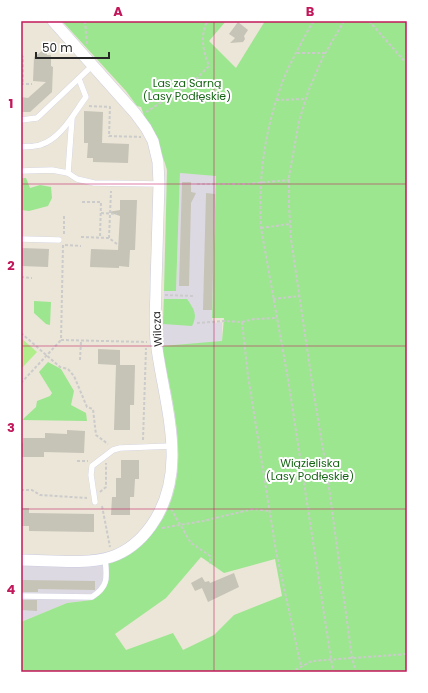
<svg xmlns="http://www.w3.org/2000/svg" width="428" height="693" viewBox="0 0 428 693" font-family="Poppins,sans-serif">
<rect width="100%" height="100%" fill="#ebe6d7"/>
<!-- industrial -->
<g fill="#ddd9e2">
<polygon points="180,173 216,175 212,318 213,323 222,322 222,342 162,346 164,291 176,291"/>
<polygon points="21,561 108,563 108,583 102,593 92,600 67,603 21,622"/>
</g>
<!-- green -->
<g fill="#9ce68f" fill-rule="evenodd">
<path d="M62 21H226L209 41 236 68 265 21H407V672H21V622L67 603 92 600 102 593 108 583V563C130 555 144 545 158 526 195 473 172 404 162 346L222 341 224 318H212L216 176 180 173 176 291H164L167 170C161 147 148 129 141 107L137 106 126 91ZM201 557 224 573 275 559 282 596 234 615 214 635 183 650 173 633 126 650 115 634 166 598Z"/>
<polygon points="21,178 26,178 30,188 40,185 51,187 52,198 48,206 29,211 21,210"/>
<path d="M164 299H187C194 309 198 315 192 326L163 324Z"/>
<polygon points="34,301 51,302 50,325 46,324 34,313"/>
<polygon points="48,362 61,369 74,391 71,405 86,413 87,421 22,420 36,407 37,401 50,396 52,393 39,372"/>
</g>
<!-- pitch -->
<polygon fill="#b0ee8a" points="21,338 37,352 21,369"/>
<!-- building -->
<g fill="#c6c3b7">
<polygon points="238,22 248,30 244,36 245,39 243,42 230,43 235,38 229,34"/>
<polygon points="42,51 44,53 47,53 47,55 51,55 51,66 53,67 52,92 30,112 21,112 21,97 28,98 46,82 33,81 34,57"/>
<polygon points="84,111 103,112 102,143 129,144 128,163 93,162 93,158 87,158 88,143 84,143"/>
<polygon points="182,182 191,182 191,192 196,193 191,203 189,286 179,286"/>
<polygon points="206,193 215,194 212,310 203,310"/>
<polygon points="120,200 137,200 135,250 130,250 129,267 119,266 119,268 90,267 91,249 118,250 120,216 108,212 120,210"/>
<polygon points="21,248 49,249 48,267 21,266"/>
<polygon points="98,349 120,350 120,365 135,365 134,405 130,405 130,430 114,430 116,365 98,364"/>
<polygon points="67,430 85,431 84,453 44,452 44,457 21,457 21,443 23,443 23,438 45,438 45,433 67,434"/>
<polygon points="121,460 139,460 139,479 135,479 134,497 130,497 130,515 111,515 112,497 116,497 116,478 121,478"/>
<polygon points="21,508 29,508 29,513 94,514 94,532 29,531 29,526 21,526"/>
<polygon points="234,573 239,587 208,602 202,588 195,591 191,583 202,577 205,582 209,581 210,583"/>
<polygon points="22,580 95,581 95,590 38,589 38,592 22,592"/>
<polygon points="37,600 37,611 21,610 21,600"/>
</g>
<g fill="none" stroke-linecap="round" stroke-linejoin="round">
<!-- service casing -->
<g stroke="#cccce2" stroke-width="6">
<g id="service">
<polyline points="21,120 37,118 93,65"/>
<path d="M21 147C27 146 34 147 40 145 61 139 74 113 86 97L79 79"/>
<polyline points="21,171 52,170 68,173 77,179 94,183 159,184"/>
<polyline points="68,173 72,118"/>
<polyline points="21,239 59,240"/>
<polyline points="95,502 91,475 92,466 113,450 120,448 172,446"/>
<path d="M21 596 92 597C109 586 107 577 105 558"/>
</g>
</g>
<!-- minor casing -->
<g stroke="#cccce2" stroke-width="12">
<path id="minor" d="M21 560C48 560 86 565 111 557 129 551 141 540 151 526 191 470 163 402 156 341 154 322 156 303 156 284 157 251 158 217 159 184L158 162 153 141 146 128 135 113 53 21"/>
</g>
<!-- path -->
<g stroke="#cbcbcb" stroke-width="2" stroke-dasharray="3 2" stroke-linecap="butt">
<polyline points="85,21 87,44"/>
<path d="M313 21C303 40 292 59 284 78 265 127 258 176 261 228L288 379 333 672"/>
<polyline points="344,21 323,57 308,92 299,121 289,177 289,205 291,239 313,389 327,473 352,658 356,672"/>
<polyline points="369,21 407,64"/>
<polyline points="297,53 325,53"/>
<polyline points="21,55 23,57 23,84"/>
<polyline points="21,84 32,84"/>
<polyline points="276,100 305,99"/>
<polyline points="89,106 110,107 109,136 141,137"/>
<path d="M146 112 192 83 209 66C203 50 200 38 207 21"/>
<polyline points="197,184 246,184 289,180"/>
<polyline points="82,202 101,202 100,237"/>
<polyline points="101,213 117,214"/>
<polyline points="261,228 290,224"/>
<polyline points="64,234 64,215"/>
<polyline points="81,237 109,238 117,244"/>
<polyline points="109,238 111,191"/>
<polyline points="63,245 61,340 147,342"/>
<polyline points="65,245 81,246"/>
<polyline points="21,277 32,278"/>
<polyline points="165,295 193,296"/>
<polyline points="273,299 300,296"/>
<polyline points="242,322 254,319 277,318"/>
<polyline points="197,323 224,321 242,322 248,376 276,551 301,666"/>
<polyline points="21,333 60,367 68,369 74,376 87,407 93,409 96,435 108,444"/>
<polyline points="80,360 81,341"/>
<polyline points="21,383 61,340"/>
<polyline points="143,440 146,348"/>
<polyline points="77,461 88,461"/>
<polyline points="21,490 32,490 40,495 87,498"/>
<polyline points="100,492 106,487 106,463"/>
<polyline points="102,506 110,547"/>
<polyline points="171,509 191,543 210,556 210,564"/>
<polyline points="162,528 203,521 253,509 270,511"/>
<polyline points="407,654 407,672"/>
<polyline points="291,672 312,661 407,654"/>
</g>
<!-- service -->
<use href="#service" stroke="#fff" stroke-width="5.5"/>
<!-- minor -->
<use href="#minor" stroke="#fff" stroke-width="11"/>
</g>
<!-- grid -->
<path fill="none" stroke="#c2185b" stroke-width="1" stroke-opacity="0.55" d="M214 21V672M21 184H407M21 346H407M21 509H407"/>
<g text-anchor="middle" dominant-baseline="central" stroke-width="4" stroke-linejoin="round" paint-order="stroke">
<!-- park labels -->
<g font-size="11" fill="#166615" stroke="#fff">
<text x="187" y="83">Las za Sarną<tspan x="187" dy="13">(Lasy Podłęskie)</tspan></text>
<text x="310" y="463">Wiązieliska<tspan x="310" dy="13">(Lasy Podłęskie)</tspan></text>
</g>
<!-- street labels -->
<g font-size="11" fill="#272727" stroke="#fff">
<text transform="translate(157 329) rotate(-93)">Wilcza</text>
</g>
</g>
<!-- border -->
<rect width="428" height="693" fill="none" stroke="#ffffff" stroke-width="44"/>
<!-- scale -->
<path d="M36 52v6h73v-6" fill="none" stroke="#272727" stroke-width="2"/>
<text x="42" y="52" font-size="12" fill="#272727" stroke="#ffffff" stroke-width="3" paint-order="stroke">50 m</text>
<rect x="22" y="22" width="384" height="649" fill="none" stroke="#c2185b" stroke-width="1.5"/>
<g font-size="13" text-anchor="middle" font-weight="bold" fill="#c2185b">
<text x="118" y="16">A</text>
<text x="310" y="16">B</text>
<text x="11" y="108">1</text>
<text x="11" y="270">2</text>
<text x="11" y="432">3</text>
<text x="11" y="594">4</text>
</g>
</svg>
